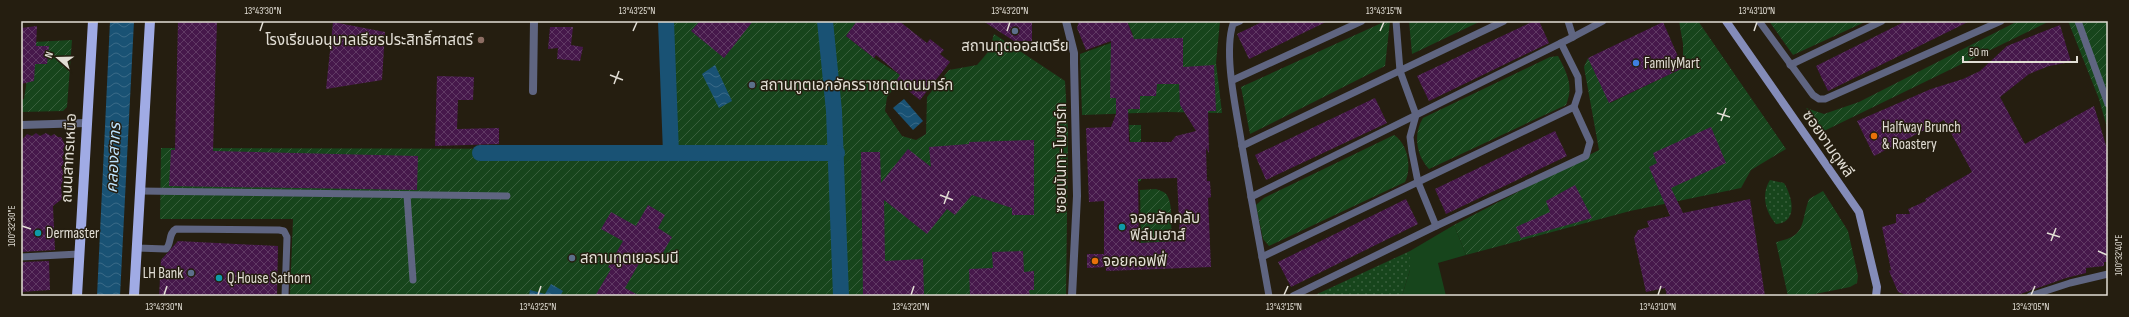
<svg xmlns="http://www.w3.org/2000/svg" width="2129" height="317" viewBox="0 0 2129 317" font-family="'Sofia Sans Condensed','Noto Sans Thai',sans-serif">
<defs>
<pattern id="grass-dots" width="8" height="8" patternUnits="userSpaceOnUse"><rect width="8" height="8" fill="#17451c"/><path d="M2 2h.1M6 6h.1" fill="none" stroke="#385f3c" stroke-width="1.8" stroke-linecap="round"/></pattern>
<pattern id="garden-furrows" width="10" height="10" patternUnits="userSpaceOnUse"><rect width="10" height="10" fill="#17451c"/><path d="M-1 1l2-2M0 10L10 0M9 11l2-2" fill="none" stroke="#385f3c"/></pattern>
<pattern id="water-waves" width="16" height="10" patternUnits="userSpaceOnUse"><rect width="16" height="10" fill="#195274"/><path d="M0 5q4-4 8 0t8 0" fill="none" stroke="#3a6a87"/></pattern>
<pattern id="building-cross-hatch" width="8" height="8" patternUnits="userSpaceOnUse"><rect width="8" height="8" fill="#46184b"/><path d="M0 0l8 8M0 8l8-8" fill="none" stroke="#603964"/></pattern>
</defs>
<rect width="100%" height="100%" fill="#251e10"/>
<!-- grass -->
<g fill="url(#grass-dots)">
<path d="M1770 180 1784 183C1792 196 1799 222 1776 224 1765 212 1761 194 1770 180Z"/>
<polygon points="1410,251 1410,270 1402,296 1313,296"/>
</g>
<!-- garden -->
<g fill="url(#garden-furrows)">
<polygon points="659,21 857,21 846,36 874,58 900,75 896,81 898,83 887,97 885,111 902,136 916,140 926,134 927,97 949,70 977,65 989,51 994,34 1065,81 1068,132 1066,296 290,296 293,219 160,219 161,148 664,149"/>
<polygon points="1127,21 1220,21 1216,63 1222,113 1167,112 1082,115 1080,54 1133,35"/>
<polygon points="1386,21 1390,21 1385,66 1250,134 1241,87"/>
<polygon points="1409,21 1481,21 1412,54"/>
<polygon points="1679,21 1698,21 1786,149 1751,170 1741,188 1630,211 1466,255 1454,225 1599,150 1584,67 1588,58 1610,103 1683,68 1683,44"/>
<polygon points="1769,21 1867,21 1793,55"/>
<polygon points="2018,21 2050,21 1824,131 1806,108 1824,114 1859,102"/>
<polygon points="2068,21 2108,21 2108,131 2099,99"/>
<polygon points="72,40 67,107 63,111 21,112 21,100 24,99 33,42"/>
<path d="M1558 56C1567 73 1574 86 1566 105L1429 169C1416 155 1413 134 1423 118L1550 57Z"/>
<polygon points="1129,125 1141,125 1141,181 1133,182"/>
<path d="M1394 135C1408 144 1412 168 1405 182L1269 246 1263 239 1256 205 1264 198Z"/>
<path d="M1156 189C1158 190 1163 191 1165 193 1174 200 1171 231 1171 241L1141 243 1140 190Z"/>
<path d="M1823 191 1848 231 1858 276 1857 283 1850 287 1805 296H1788L1776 242C1807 236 1800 224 1809 199Z"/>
</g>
<!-- pitch -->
<polygon fill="#17451c" points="1454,225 1466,255 1438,263 1446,296 1402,296 1410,270 1410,251"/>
<!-- water -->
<g fill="url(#water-waves)">
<polygon points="110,21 134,21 120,296 97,296"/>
<polygon points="715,65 732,101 719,108 702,74"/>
<polygon points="904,99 923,121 913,130 893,108"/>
<polygon points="551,284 563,291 560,296 529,296 530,290 545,294"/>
</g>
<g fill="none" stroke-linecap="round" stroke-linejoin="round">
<!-- canal -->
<g stroke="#195274" stroke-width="16">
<polyline points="666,21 671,153"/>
<polyline points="825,21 834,111 841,296"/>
<polyline points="480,153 837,153"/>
</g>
</g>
<!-- building -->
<g fill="url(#building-cross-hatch)" fill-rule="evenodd">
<polygon points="178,21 217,21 213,151 418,156 417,190 169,186 171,150 175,150"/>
<polygon points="700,21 753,21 724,58 691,31"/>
<polygon points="857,21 899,21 927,43 930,39 944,50 940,54 950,62 920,100 896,81 900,75 876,55 874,58 846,36"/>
<polygon points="983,21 1032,21 1032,41 1014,41"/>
<path d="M1079 21H1127L1134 39 1183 38V67L1214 65 1216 111H1208L1209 153 1206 148 1207 181H1210L1211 197 1208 198 1211 267 1106 271V267L1087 268V254H1104V201L1089 202 1086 128 1111 127 1116 114V98H1110L1111 41 1086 50 1077 28ZM1157 84H1179L1180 105 1196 131 1176 136 1171 142H1129L1128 109H1140V96H1156ZM1177 178 1180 241 1139 243 1138 179Z"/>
<polygon points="1264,21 1328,21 1249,59 1237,34"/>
<polygon points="1534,21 1539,21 1549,43 1429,101 1417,76"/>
<polygon points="1906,21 1970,21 1828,91 1816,66"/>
<polygon points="333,22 385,32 382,80 326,89"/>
<polygon points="1663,22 1683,68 1609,103 1588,58"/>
<polygon points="2060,25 2071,62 2049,66 2029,74 2000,97 2025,144 2094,106 2108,152 2108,262 2104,262 2104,266 2086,268 2086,273 2066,278 2015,296 1909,296 1898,292 1889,271 1891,270 1882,227 1896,223 1896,214 1910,214 1908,209 1926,201 1925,199 1972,172 1944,120 1874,156 1857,121 1931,89 1963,79 1980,71 2007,46"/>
<polygon points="37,26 36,46 49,46 47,64 35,64 34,81 21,84 21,28"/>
<polygon points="550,27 573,27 571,45 583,47 580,61 557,59 558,48 548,49"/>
<polygon points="437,76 474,77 473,100 458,100 457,129 499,128 499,144 435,146"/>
<polygon points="1375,98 1387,123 1266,180 1255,155"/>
<polygon points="1711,127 1726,163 1671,188 1683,213 1750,199 1765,296 1667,296 1665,288 1646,292 1634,238 1638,230 1649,227 1647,221 1670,216 1649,167 1657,163 1653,153"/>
<polygon points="1555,131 1567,156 1446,214 1435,189"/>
<polygon points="36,133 40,136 46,133 51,136 54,134 58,137 61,137 65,145 63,149 64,154 62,157 64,163 61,167 64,173 62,176 63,181 61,185 62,199 53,206 55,250 21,252 21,141 27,134 32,136"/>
<polygon points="1034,140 1034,215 1012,215 1012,208 972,195 955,215 947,209 927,234 884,200 885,261 923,259 924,296 863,296 861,152 880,152 881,183 908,149 931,167 929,147 969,144 969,142"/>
<polygon points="1575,185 1592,218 1521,238 1516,227 1550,212 1546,201"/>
<polygon points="1406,199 1418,224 1291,287 1278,262"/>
<polygon points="648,205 665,215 658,228 672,237 658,261 645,253 625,288 640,296 595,296 611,269 608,267 623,241 601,229 611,212 636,226"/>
<polygon points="178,241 278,246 277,296 159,296 161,260"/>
<polygon points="1023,251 1024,272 1034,271 1034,290 1029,290 1030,296 970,296 969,269 993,268 992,252"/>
<polygon points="49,261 50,290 21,292 21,262"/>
</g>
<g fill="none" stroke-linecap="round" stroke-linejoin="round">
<!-- lane -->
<g stroke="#5f6581" stroke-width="7">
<path d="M1240 21 1233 24C1223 55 1237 113 1242 146"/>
<polyline points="1396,21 1400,71 1416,115 1410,137 1412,152 1418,182 1436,226"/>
<polyline points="1504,21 1242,146 1251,197 1573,37"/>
<polyline points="1568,21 1573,37 1603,21"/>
<polyline points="1759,21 1813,95 1819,99 1825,99 2001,21"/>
<polyline points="2078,21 2108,104"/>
<polyline points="1790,65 1882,21"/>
<polyline points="1233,80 1362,21"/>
<polyline points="140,191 507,196"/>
<polyline points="407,195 413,280"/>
<polyline points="1251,197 1262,257"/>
<path d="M137 248 166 249C172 243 168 233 176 229L279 230 284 231 287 237 285 296"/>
<polyline points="21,257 79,254"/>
<polyline points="1269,296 1262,257 1574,107 1579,92 1578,77 1561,43"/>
<polyline points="1293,296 1436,226 1586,156 1590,142 1574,107"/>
<polyline points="2030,296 2070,283 2108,274"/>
</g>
<!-- street -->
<g stroke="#5f6581" stroke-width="8">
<polyline points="1066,21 1074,53 1074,63 1077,196 1072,296"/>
<polyline points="533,91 534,21"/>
<polyline points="21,125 86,123"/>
</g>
<!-- secondary -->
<polyline stroke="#848cb9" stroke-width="8" points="1726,21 1859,212 1877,287 1876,296"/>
<!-- primary -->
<g stroke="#a0abe5" stroke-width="10">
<polyline points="77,296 93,21"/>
<polyline points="134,296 150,21"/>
</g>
</g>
<!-- ticks -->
<path fill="none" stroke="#e2ded5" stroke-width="1.5" d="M260 31 263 22M633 31 637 22M1007 31 1010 22M1380 31 1384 22M1754 31 1757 22M610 75 623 80M614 84 619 71M1717 113 1730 117M1721 121 1726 108M940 195 953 200M944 204 949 191M22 226 31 229M2047 233 2060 237M2051 241 2056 228M2098 251 2107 255M164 295 167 286M538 295 541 286M911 295 914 286M1284 295 1288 286M1658 295 1661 286M2031 295 2035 286"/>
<!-- markers -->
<g fill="#5c6f8a" stroke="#251e10" stroke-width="1.5">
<circle cx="1015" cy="31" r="4"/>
<circle cx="752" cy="85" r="4"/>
<circle cx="572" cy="258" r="4"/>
<circle cx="191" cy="273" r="4"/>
</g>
<circle fill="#8d6e63" stroke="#251e10" stroke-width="1.5" cx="481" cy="40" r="4"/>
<circle fill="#3f7fe0" stroke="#251e10" stroke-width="1.5" cx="1636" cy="63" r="4"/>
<g fill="#e8710a" stroke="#251e10" stroke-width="1.5">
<circle cx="1874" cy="136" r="4"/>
<circle cx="1095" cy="261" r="4"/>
</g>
<g fill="#0f9aa8" stroke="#251e10" stroke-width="1.5">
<circle cx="1122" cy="227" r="4"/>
<circle cx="38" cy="233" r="4"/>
<circle cx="219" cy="278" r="4"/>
</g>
<g text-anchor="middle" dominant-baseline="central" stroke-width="3" stroke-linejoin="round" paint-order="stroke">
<!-- poi labels -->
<g font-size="15" fill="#e2ded5" stroke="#251e10" text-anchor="start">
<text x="473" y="40" text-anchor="end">โรงเรียนอนุบาลเธียรประสิทธิ์ศาสตร์</text>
<text x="1015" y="46" text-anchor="middle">สถานทูตออสเตรีย</text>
<text x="1644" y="63">FamilyMart</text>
<text x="760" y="85">สถานทูตเอกอัครราชทูตเดนมาร์ก</text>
<text x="1882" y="127">Halfway Brunch<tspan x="1882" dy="17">&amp; Roastery</tspan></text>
<text x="1130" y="218">จอยลัคคลับ<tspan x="1130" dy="17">ฟิล์มเฮาส์</tspan></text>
<text x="46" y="233">Dermaster</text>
<text x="580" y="258">สถานทูตเยอรมนี</text>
<text x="1103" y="261">จอยคอฟฟี่</text>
<text x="183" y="273" text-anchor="end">LH Bank</text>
<text x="227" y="278">Q.House Sathorn</text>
</g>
<!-- street labels -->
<g font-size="15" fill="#e2ded5" stroke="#251e10">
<text transform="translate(1828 144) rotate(55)">ซอยงามดูพลี</text>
<text transform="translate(69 158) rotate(-87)">ถนนสาทรเหนือ</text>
<text transform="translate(1061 158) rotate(-90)">ซอยนันทา-โมซาร์ท</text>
</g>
<!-- water labels -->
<g font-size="16" font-style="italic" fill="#bde2fc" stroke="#251e10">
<text transform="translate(114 158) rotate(-87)">คลองสาทร</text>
</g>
</g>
<!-- border -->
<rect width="2129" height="317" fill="none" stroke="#251e10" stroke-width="44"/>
<!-- north arrow -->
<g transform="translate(58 58) rotate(290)" stroke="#251e10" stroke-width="3" paint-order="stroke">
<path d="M0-3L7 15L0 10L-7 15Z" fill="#e2ded5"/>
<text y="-6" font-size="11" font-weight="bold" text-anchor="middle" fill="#e2ded5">N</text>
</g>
<!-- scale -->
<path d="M1963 56v6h114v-6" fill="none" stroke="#e2ded5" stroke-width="2"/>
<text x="1969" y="56" font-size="12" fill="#e2ded5" stroke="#251e10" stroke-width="3" paint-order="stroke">50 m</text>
<rect x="22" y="22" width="2085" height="273" fill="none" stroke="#e2ded5" stroke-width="1.5"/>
<g font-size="10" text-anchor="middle" fill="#e2ded5">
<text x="263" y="14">13°43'30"N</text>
<text x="637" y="14">13°43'25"N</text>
<text x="1010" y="14">13°43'20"N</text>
<text x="1384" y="14">13°43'15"N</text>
<text x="1757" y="14">13°43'10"N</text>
<text transform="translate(11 226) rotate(-90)" y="4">100°32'30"E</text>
<text transform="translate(2118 255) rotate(-90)" y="4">100°32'40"E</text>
<text x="164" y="310">13°43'30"N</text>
<text x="538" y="310">13°43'25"N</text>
<text x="911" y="310">13°43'20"N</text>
<text x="1284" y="310">13°43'15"N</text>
<text x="1658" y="310">13°43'10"N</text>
<text x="2031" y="310">13°43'05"N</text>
</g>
</svg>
